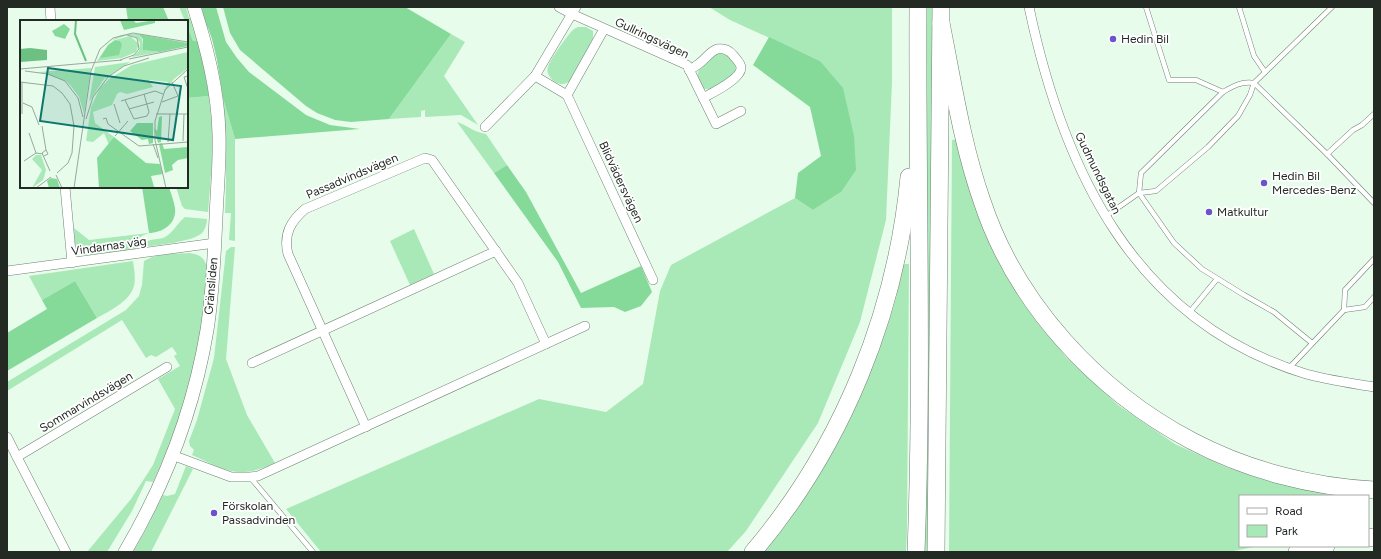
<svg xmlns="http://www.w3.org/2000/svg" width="1381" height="559" viewBox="0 0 1381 559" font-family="Figtree,sans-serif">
<rect width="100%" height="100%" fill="#e8fcec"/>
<!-- green -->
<g fill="#a9e9b7">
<polygon points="179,7 186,7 189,18 193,17 199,40 193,41 187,26 187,21 185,21"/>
<polygon points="709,7 892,7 892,82 886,220 860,322 818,423 746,531 727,552 321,552 286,509 539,399 606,412 643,384 660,291 671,265 795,198 813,210 841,192 820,61 730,20"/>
<polygon points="927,7 933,7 928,552 922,552"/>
<path d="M578 27H586L593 31V40L571 80C568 82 566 84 562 84 555 84 545 75 548 67 549 61 568 34 573 30 574 29 576 28 578 27Z"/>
<polygon points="451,34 465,42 444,76 478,125 461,115 425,117 425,110 421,111 421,117 389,119"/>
<path d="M718 53H724L734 61 736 67 735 72 723 82 712 89H704C702 85 699 81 698 77 696 67 710 57 718 53Z"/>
<polygon points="209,96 212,128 212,162 208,212 185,209 182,206 176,187 187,187 187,98"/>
<path d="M223 98 235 139V241L229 240 231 213H225C227 174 226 136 223 98Z"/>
<path d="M457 122C469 126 473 132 486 134L507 165 494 173Z"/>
<polygon points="957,139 971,193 992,248 1023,302 1066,357 1118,405 1175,444 1228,468 1269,481 1315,491 1351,496 1240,496 1240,546 1259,546 1229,552 949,552 952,140"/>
<path d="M185 217 207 219C207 224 205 230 202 233 193 242 156 245 143 247 146 237 157 241 165 237 174 232 177 223 185 217Z"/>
<path d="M74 228 89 240 149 233C140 236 136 239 136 249L83 256C73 250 75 238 74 228Z"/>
<polygon points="414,229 434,274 410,285 390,241"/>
<path d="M231 247H235L226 359 247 415 275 463C237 480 227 471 192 455L194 450 190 446 189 441 197 420 214 358 226 251Z"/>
<path d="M189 253C197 254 203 256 206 264 209 271 206 283 206 291 201 356 181 423 153 482L146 481 132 511 107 552H87L131 499 153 465 175 409 158 379 180 366 174 356 177 354 172 347 156 357 151 355 146 358 122 320 7 391V382L126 310 139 296 142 285 144 261C157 253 175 254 189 253Z"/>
<path d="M133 261C134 268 136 278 134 286 129 302 111 310 97 318L75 281 42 300 29 276Z"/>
<path d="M903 264H909L907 530 906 552H763C772 541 782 531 790 519 836 454 871 382 894 305 898 292 900 277 903 264Z"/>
<polygon points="186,466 193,469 151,552 133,552 144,533 163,495 167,496 175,494"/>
</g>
<!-- forest -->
<g fill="#85da9a">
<polygon points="126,7 163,7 169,21 128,21"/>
<polygon points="201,7 216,7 226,42 237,58 249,72 306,115 330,125 360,129 235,139 223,98 217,60 212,39 208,28 199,14 203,13"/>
<polygon points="223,7 405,7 451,34 389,119 351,122 335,120 317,113 306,106 240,50 230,33"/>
<polygon points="187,26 193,41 199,40 209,96 187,98"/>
<polygon points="769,37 820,61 843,88 854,136 856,170 841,192 813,210 795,198 798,173 821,156 810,107 753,65"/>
<polygon points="507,165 526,192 581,293 641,266 652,292 641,306 625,312 614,307 581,308 558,262 494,173"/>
<path d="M142 187H169C171 194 174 201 175 208 177 224 162 233 149 233Z"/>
<polygon points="75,281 97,318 7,371 7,333 47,309 42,300"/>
</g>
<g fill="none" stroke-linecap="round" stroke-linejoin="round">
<!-- lane casing -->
<g stroke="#708173" stroke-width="5.5">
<g id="lane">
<polyline points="1146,7 1169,80 1196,80 1223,92"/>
<polyline points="1239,7 1254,56 1265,72"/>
<polyline points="1327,154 1353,130 1362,125 1374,114"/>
<polyline points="1106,216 1139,193 1156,191 1208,147 1238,116 1250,95 1254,83 1332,7"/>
<polyline points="1344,310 1345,290 1374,259"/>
<polyline points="1189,313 1217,279"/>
<path d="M1312 343 1274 312 1244 295 1202 269 1174 243 1139 193 1141 173 1223 92C1233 86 1242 81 1254 83L1327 154 1374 203"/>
<polyline points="1289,368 1344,310 1365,307 1374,297"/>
<polyline points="250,477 313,552"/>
</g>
</g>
<!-- street casing -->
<g stroke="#708173" stroke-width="10">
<g id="street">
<polyline points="50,7 51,21"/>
<polyline points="559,7 572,14 687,65 716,124 741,111"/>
<path d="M1029 7C1063 169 1133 320 1303 373 1326 380 1350 383 1374 387"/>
<path d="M689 70C692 68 695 67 697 65 704 61 709 52 717 49 723 48 729 50 733 55 736 59 741 63 741 68 741 79 712 93 703 98"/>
<polyline points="535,76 567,95"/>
<polyline points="567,95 653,280"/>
<polyline points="567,95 604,29"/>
<polyline points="485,127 535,76 576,7"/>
<polyline points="65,187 72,263"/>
<polyline points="7,271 215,243"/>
<polyline points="252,363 496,251"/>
<path d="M366 427 288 254C283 234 291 221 305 209L425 158 432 160 518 283 546 344"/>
<polyline points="7,437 17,457"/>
<polyline points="172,455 231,477 250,477 258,476 585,326"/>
<polyline points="66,552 17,457 167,367"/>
</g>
</g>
<!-- secondary casing -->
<g stroke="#708173" stroke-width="14">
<path id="secondary" d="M125 552C165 484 194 408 207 330 213 293 214 256 216 218 217 190 220 162 219 134 218 90 207 48 194 7"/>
</g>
<!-- highway casing -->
<g stroke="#708173" stroke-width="18">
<g id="highway">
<path d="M941 23C953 83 962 144 982 201 1016 304 1097 391 1192 441 1247 470 1312 487 1374 490"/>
<polyline points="1368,538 1374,537"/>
<path d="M753 552C842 447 896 314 909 177"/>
<path d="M916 552C923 370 917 189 918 7"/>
<polyline points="936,552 941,7"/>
<polyline points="1297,552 1326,546"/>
</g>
</g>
<!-- lane -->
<use href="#lane" stroke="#fff" stroke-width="4.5"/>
<!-- street -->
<use href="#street" stroke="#fff" stroke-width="9"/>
<!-- secondary -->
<use href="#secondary" stroke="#fff" stroke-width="13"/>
<!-- highway -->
<use href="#highway" stroke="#fff" stroke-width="17"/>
</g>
<!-- markers -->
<g fill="#6b53cc" stroke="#fff" stroke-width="1.5">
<circle cx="1113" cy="39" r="4"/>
<circle cx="1264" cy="183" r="4"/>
<circle cx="1209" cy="212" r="4"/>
<circle cx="214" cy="513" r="4"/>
</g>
<g text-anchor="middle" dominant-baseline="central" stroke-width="3.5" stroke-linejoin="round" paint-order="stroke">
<!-- street labels -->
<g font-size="12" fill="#232a24" stroke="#fff">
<text transform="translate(652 38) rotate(25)">Gullringsvägen</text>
<text transform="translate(1098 173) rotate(64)">Gudmundsgatan</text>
<text transform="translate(352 176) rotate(-23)">Passadvindsvägen</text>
<text transform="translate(621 182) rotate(65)">Blidvädersvägen</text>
<text transform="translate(109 246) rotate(-8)">Vindarnas väg</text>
<text transform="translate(211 286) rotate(-85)">Gränsliden</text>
<text transform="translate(86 402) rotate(-31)">Sommarvindsvägen</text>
</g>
<!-- poi labels -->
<g font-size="12" fill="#232a24" stroke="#fff" text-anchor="start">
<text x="1121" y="39">Hedin Bil</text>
<text x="1272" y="176">Hedin Bil<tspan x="1272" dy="14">Mercedes-Benz</tspan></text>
<text x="1217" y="212">Matkultur</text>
<text x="222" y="506">Förskolan<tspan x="222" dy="14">Passadvinden</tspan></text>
</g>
</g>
<!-- overview -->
<g transform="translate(20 20)">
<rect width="168" height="168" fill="#e8fcec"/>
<path d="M110 14H118L122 19 124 30 140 32 112 37 119 31 120 23 116 17 108 15 90 21 76 38 90 21 101 15ZM110 16 119 24 116 32 102 38 77 41 88 25 81 38 102 24 100 21 95 20ZM168 32V48L154 59 143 73 148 62 129 60 133 67 107 74 100 72 97 74 92 85 73 92 75 103 94 117 89 125 84 113 73 122 66 121 71 87 80 68 89 59 112 45ZM110 42 84 59 69 82 75 47ZM71 48 64 94 59 77 51 66 46 61 19 52ZM16 135H21L26 150 23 160 12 168 22 150 12 139Z" fill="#a9e9b7"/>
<path d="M100 0H113L116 3 135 0V3L104 10ZM44 4 50 9 45 19 35 16 32 11ZM118 14 168 23V26L140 32 123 30V19ZM95 20 100 21 102 24 99 35 80 38 88 25ZM142 96 141 122 138 123 134 108 137 111 139 97ZM117 103H133V123L129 124 128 119 122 120 110 111ZM94 117 126 143 140 144 143 154 131 156 134 167 79 168 77 138ZM142 123 144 129 168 127V138L158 140 152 145 153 150 145 153 139 124ZM31 158 37 159 40 168H29L27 161Z" fill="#85da9a"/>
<path d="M10 28 27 30V40L0 42V29Z" fill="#6cc182"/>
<path fill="none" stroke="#6cc182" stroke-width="2" d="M56 0 55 14 66 41"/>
<path fill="none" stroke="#99a89c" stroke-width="1" d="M109 39 168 27M100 40 114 35 119 29 117 18 107 15M0 49 102 40M5 51 28 54 45 61 58 78 63 97M168 56 164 57 168 69M0 62 33 66 42 73 50 84 54 106 52 133 48 143 37 153M105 80 114 99 127 96 129 92 124 74M101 81 135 71 143 74M142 82 158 76 152 62M3 83 12 87 19 105M94 84 100 103M109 89 134 82M2 94V62M136 94H168M66 99 73 77 88 57 104 46 129 38M83 99 86 98 88 104 119 126 168 122M22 106 26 130M9 113 16 133M95 116 108 101M163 121 164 94M148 122 150 94M133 124 138 138M24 136 28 134 26 130 22 133 30 151M4 141 16 133 23 134M36 155 42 168M16 168 31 157M54 168 71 51 80 29 93 18 113 13 168 22M146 168 135 120V101L145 70 168 49"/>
<path fill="#0f766e" fill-opacity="0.15" stroke="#0f766e" stroke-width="2" d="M28 48 161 66 153 120 20 101Z"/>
<rect width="168" height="168" fill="none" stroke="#232a24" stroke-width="2"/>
</g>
<!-- border -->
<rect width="1381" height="559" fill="none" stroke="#232a24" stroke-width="16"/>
<!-- legend -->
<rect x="1239" y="495" width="130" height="52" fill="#ffffff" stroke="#a7aaa7"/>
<rect x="1247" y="508" width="20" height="6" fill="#ffffff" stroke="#a7aaa7"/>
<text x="1275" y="515" font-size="12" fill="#232a24">Road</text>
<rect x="1247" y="525" width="20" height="12" fill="#a9e9b7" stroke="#a7aaa7"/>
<text x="1275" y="535" font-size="12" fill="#232a24">Park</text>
</svg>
